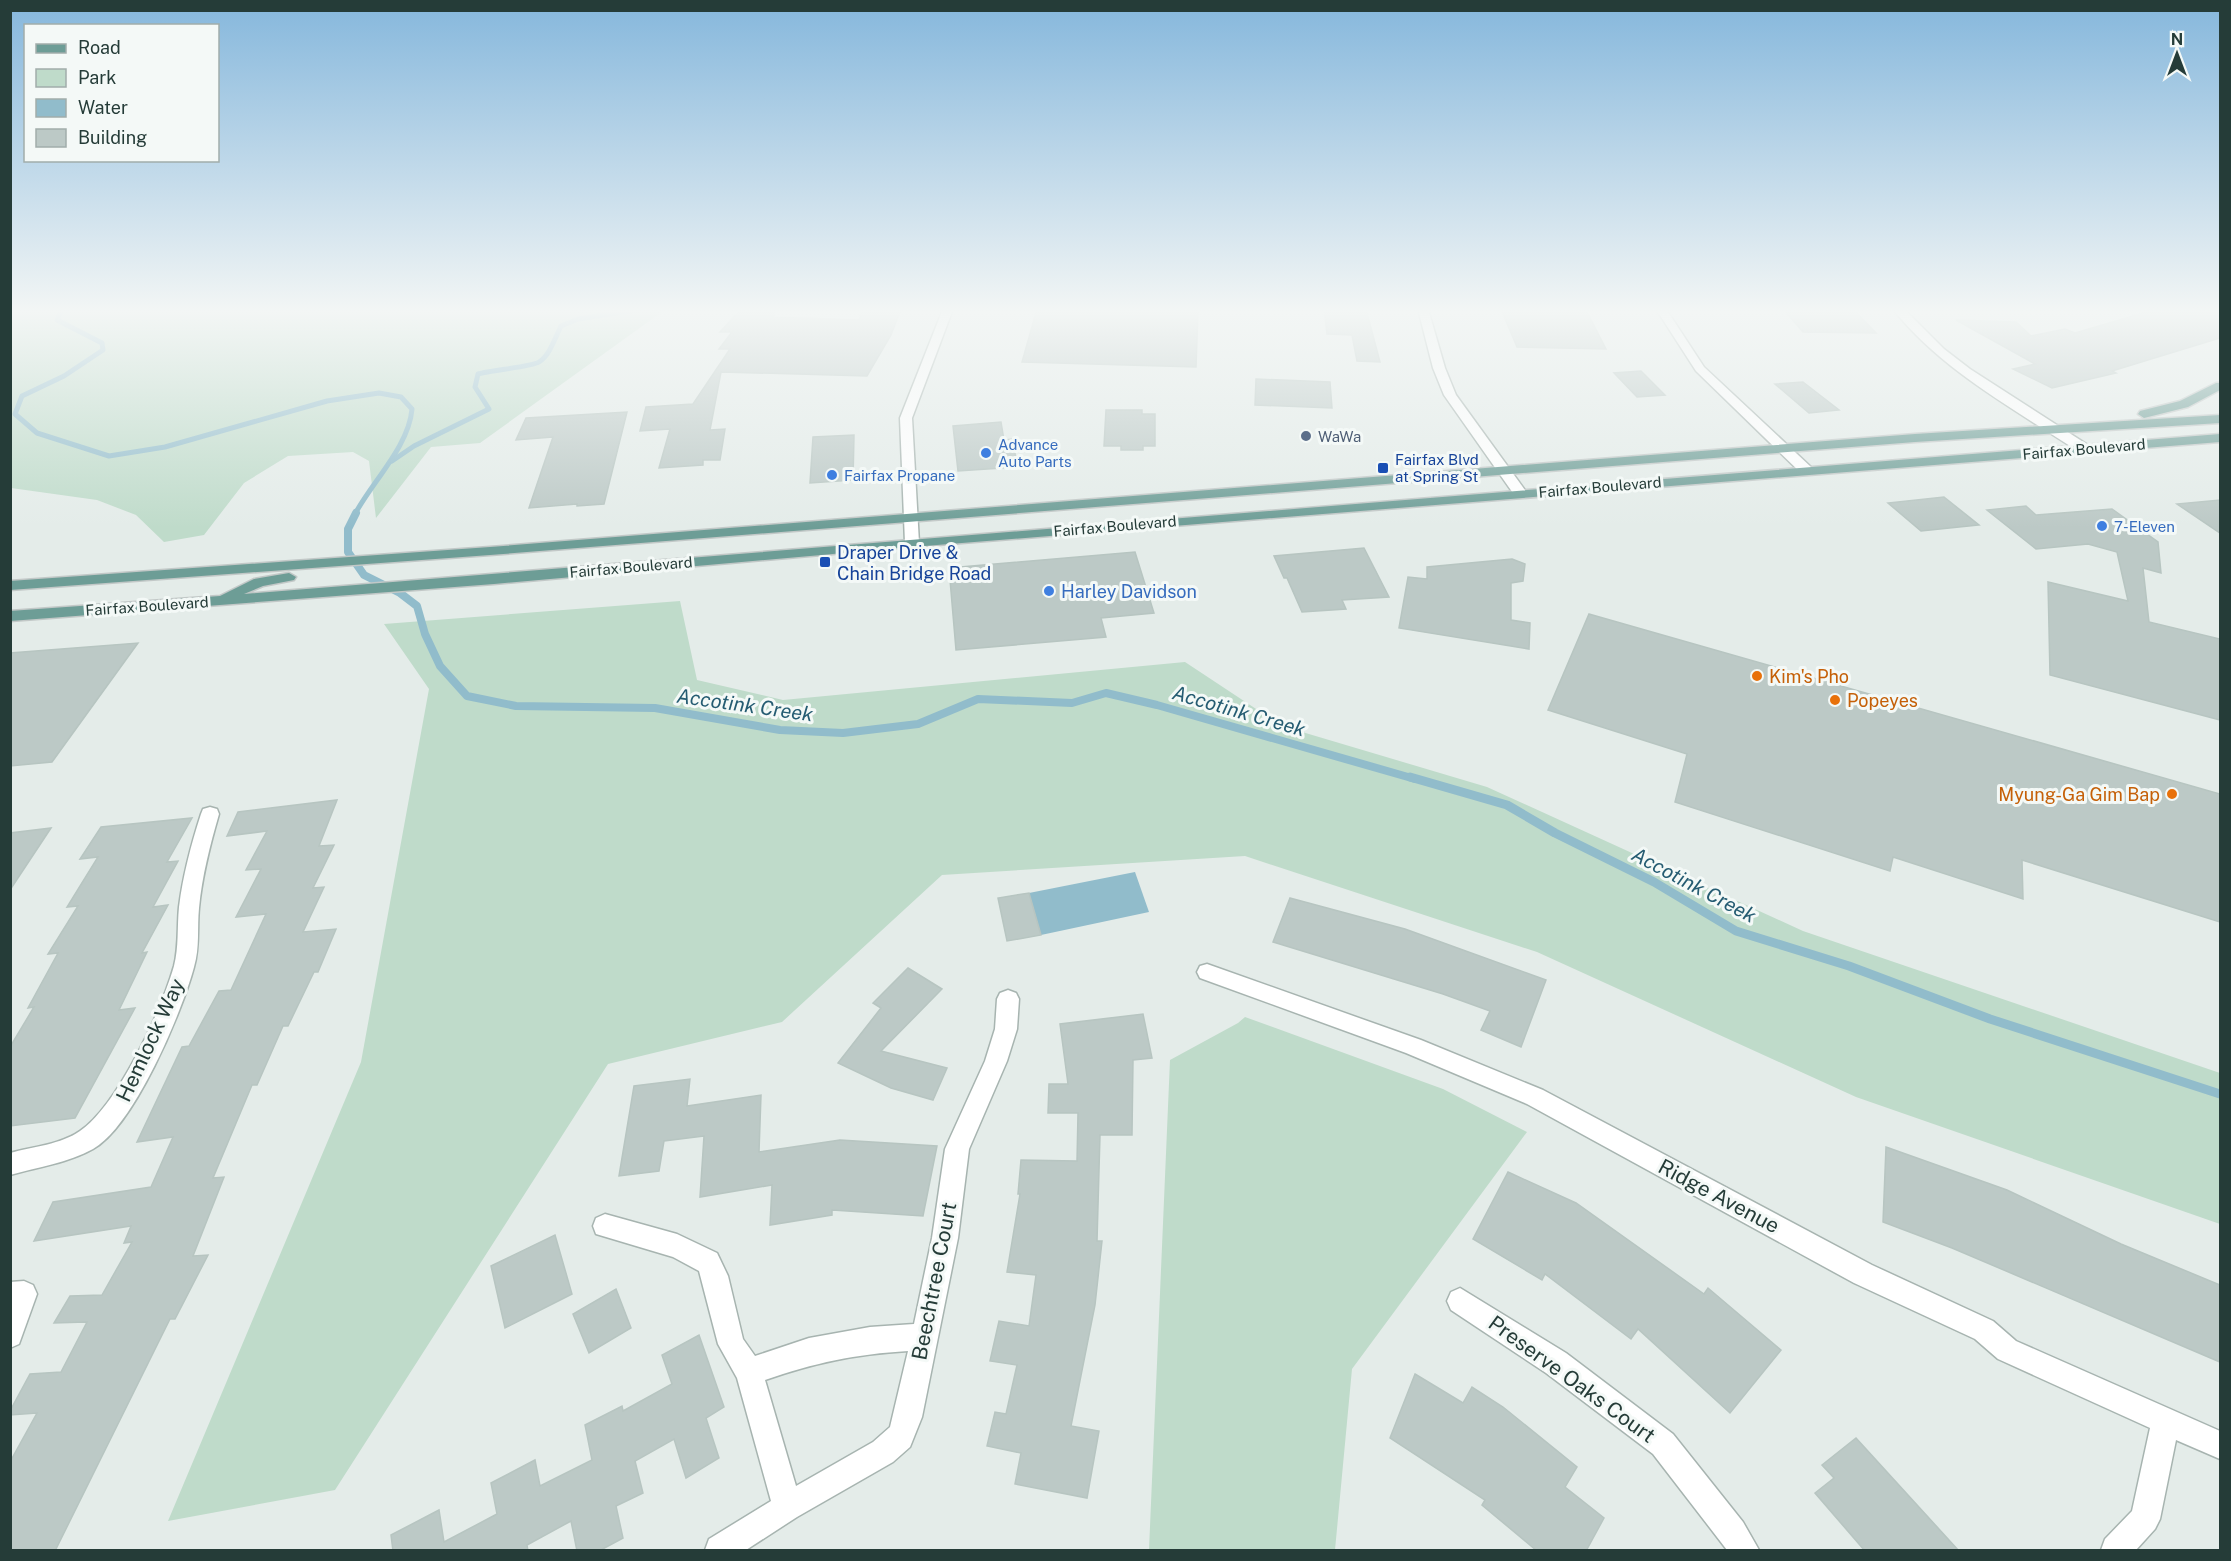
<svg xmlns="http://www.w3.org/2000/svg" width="2231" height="1561" viewBox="0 0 2231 1561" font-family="'Public Sans',sans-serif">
<rect width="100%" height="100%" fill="#e4ece9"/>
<!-- green -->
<g fill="#bfdbca">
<polygon points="11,309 666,309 480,443 431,447 376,518 369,461 353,452 288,456 244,483 204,535 164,542 136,515 97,500 11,488"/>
<polygon points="680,601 697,680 783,700 1185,662 1282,726 1487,787 1803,931 2220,1073 2220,1224 1856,1097 1537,952 1245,856 942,875 782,1022 608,1064 335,1490 168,1521 361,1062 429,689 384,624"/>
<polygon points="1245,1017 1443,1089 1527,1132 1352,1369 1335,1550 1149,1550 1170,1060 1238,1023"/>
</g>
<!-- water -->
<polygon fill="#91bccb" points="1135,872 1149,912 1041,935 1029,893"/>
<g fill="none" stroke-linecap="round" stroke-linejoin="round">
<!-- stream-far2 -->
<g stroke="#91bccb" stroke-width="5">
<path d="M62 309 57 320 102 343 103 350 64 376 22 396 15 414 37 433 109 456 165 447 327 401 379 393 401 397 412 409C409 446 372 482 355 514"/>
<path d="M392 461 414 446 489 409 475 387 478 374C491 370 531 367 539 362 550 355 555 338 561 326L578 319 643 309"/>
</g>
<!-- stream-far1 -->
<polyline stroke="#91bccb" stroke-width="8" points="356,513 348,529 348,552 364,575 400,593 417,606 425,634 440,666 467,696 516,706 655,708 780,730 843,733 918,724 978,699 1072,703 1106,693 1157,705 1415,779"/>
<!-- stream -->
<polyline stroke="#91bccb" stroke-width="9" points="1410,777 1507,805 1555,833 1654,882 1736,931 1849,966 1990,1019 2220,1094"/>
</g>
<!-- building -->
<g fill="#bcc9c6" stroke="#b7c5c1" stroke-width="1.5">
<polygon points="741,309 777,309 773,317 859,320 863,309 901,309 891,335 867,376 721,372 710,430 725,429 720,460 703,460 703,465 659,468 670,429 640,431 646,407 693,404 730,349 719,349 732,332 720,332"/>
<polygon points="1037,309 1198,311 1196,367 1022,362"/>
<polygon points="1324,309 1366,309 1380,362 1357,361 1352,335 1327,334"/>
<polygon points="1501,309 1586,310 1606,349 1517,347"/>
<polygon points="1783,309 1853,309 1876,333 1803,332"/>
<polygon points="2157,309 2206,309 2220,314 2220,338 2112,371 2116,373 2052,388 2013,369 2035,364 1956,320 2016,322 2031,336 2065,329 2075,333"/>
<polygon points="1641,371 1665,395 1637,397 1614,373"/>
<polygon points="1256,379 1330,382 1332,408 1255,405"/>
<polygon points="1803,382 1839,410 1809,413 1775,384"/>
<polygon points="1106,410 1142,410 1142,414 1155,414 1155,446 1143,446 1143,450 1121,450 1121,446 1104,446"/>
<polygon points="627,412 604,504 577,506 577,504 529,508 553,437 516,440 526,418"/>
<polygon points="1001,422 1004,440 1013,439 1017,467 958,471 953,426"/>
<polygon points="854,435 853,480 810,483 813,437"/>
<polygon points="1944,497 1979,525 1921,531 1888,503"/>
<polygon points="2220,500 2220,533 2177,504"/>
<polygon points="2026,506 2036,515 2112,509 2158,542 2161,573 2143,568 2149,622 2220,639 2220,720 2050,675 2048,582 2128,601 2117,552 2088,544 2036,549 1987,510"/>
<polygon points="1364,548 1389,597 1342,600 1346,609 1302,612 1287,578 1284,578 1274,556"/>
<polygon points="1135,552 1154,613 1101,618 1106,637 956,650 949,568"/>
<polygon points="1512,559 1525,564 1523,581 1511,583 1511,620 1530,623 1529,649 1399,628 1408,577 1427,579 1427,567"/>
<polygon points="1589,614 2220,794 2220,922 2022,860 2023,899 1893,857 1890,871 1675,802 1687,754 1548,710"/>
<polygon points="138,643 52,762 10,766 10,653"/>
<polygon points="337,800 319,846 334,845 313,888 324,887 303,932 336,929 318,972 314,972 288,1026 283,1026 257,1085 252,1085 213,1178 224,1177 193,1256 208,1255 175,1319 170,1319 55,1551 10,1551 10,1462 37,1413 10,1415 10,1411 30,1374 61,1372 87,1322 54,1323 70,1296 102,1295 132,1242 124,1243 131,1226 34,1241 53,1202 151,1187 173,1137 137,1142 182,1047 189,1046 219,991 231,990 266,914 236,917 261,869 246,870 267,831 227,836 238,812"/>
<polygon points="192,818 167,862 178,861 153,907 168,905 142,953 147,952 119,1010 135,1008 75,1118 10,1126 10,1047 34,1007 28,1008 58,953 48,954 78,906 67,907 98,857 80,859 101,827"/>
<polygon points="51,828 10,890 10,833"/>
<polygon points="1029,893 1041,935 1007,941 998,898"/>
<polygon points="1290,898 1405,929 1546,980 1521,1047 1481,1030 1490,1011 1443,994 1273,942"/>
<polygon points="908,968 942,989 881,1051 947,1068 933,1100 891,1088 838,1063 881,1008 873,1003"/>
<polygon points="1143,1014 1152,1058 1133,1060 1132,1135 1100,1135 1097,1241 1102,1241 1095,1305 1071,1426 1099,1431 1087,1498 1015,1484 1021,1453 987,1446 995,1412 1006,1414 1017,1365 990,1361 999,1321 1029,1326 1036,1275 1007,1272 1020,1194 1018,1194 1021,1160 1077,1161 1078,1113 1048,1113 1049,1084 1068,1084 1060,1024"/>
<polygon points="690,1079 687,1106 761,1095 759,1152 840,1140 937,1146 923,1216 832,1210 832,1215 770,1225 772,1185 700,1197 704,1136 664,1141 659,1171 619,1176 634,1086"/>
<polygon points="1886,1147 2007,1190 2121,1244 2220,1285 2220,1362 1952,1248 1883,1222"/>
<polygon points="1508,1172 1576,1203 1704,1294 1708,1288 1781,1350 1730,1413 1638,1329 1631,1339 1545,1274 1542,1280 1473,1239"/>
<polygon points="555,1235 572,1294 505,1328 491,1266"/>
<polygon points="616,1289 631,1328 589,1353 573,1314"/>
<polygon points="699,1335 724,1407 706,1418 719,1458 686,1478 674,1439 635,1461 643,1493 616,1506 623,1538 599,1551 577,1551 571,1521 527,1545 528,1551 393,1551 391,1535 439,1510 444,1542 497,1514 491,1483 535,1460 540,1486 592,1460 585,1425 622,1406 623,1411 672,1384 662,1355"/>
<polygon points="1415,1374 1463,1403 1472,1387 1503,1407 1577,1467 1565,1487 1604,1518 1586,1551 1537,1551 1482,1505 1485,1500 1390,1438"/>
<polygon points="1856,1438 1959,1551 1865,1551 1815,1493 1834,1478 1822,1465"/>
</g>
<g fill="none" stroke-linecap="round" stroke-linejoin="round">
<!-- minor casing -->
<g stroke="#a7b4b0" stroke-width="3">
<g id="minor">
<polygon points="943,309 953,309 912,418 919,543 912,547 905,543 900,418"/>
<polygon points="1418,309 1428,309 1445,368 1456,395 1527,493 1525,496 1515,496 1444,395 1433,368"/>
<polygon points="1656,309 1666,309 1704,367 1811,467 1813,470 1811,473 1801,473 1696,371"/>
<path d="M1893 309H1904L1944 349 1970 369 2091 447 2092 450 2091 453H2081C2016 410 1942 371 1893 309Z"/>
<path d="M210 807 217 809 219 814C210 845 202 876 199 908 197 928 200 947 194 967 182 1012 134 1126 93 1149 68 1163 38 1167 10 1175V1153C32 1147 62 1144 80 1131 118 1105 161 1011 174 966 179 947 177 927 179 907 183 875 191 845 201 814L203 809Z"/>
<polygon points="1207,964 1421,1040 1543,1090 1872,1265 1993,1321 2016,1341 2220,1431 2220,1459 2176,1440 2160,1519 2155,1529 2136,1550 2101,1550 2105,1539 2132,1511 2150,1428 1998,1359 1975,1339 1854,1283 1527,1104 1406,1053 1200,978 1197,972 1200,966"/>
<path d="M1008 990 1016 993 1019 999 1017 1029 1007 1061 969 1149 958 1238 922 1417 910 1447 893 1462 797 1517 746 1550H705L709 1539 771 1501 737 1378 718 1344 699 1271 673 1257 596 1234 593 1226 596 1218 605 1214 677 1234 717 1253 728 1276 743 1339 755 1356 809 1338 870 1327 914 1324 932 1238 945 1149 985 1061 995 1029 997 999 1000 993ZM908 1351 890 1427 873 1442 796 1486 765 1380C814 1363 856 1354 908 1351Z"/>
<polygon points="24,1281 33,1285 37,1294 19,1344 10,1348 10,1282"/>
<polygon points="1460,1288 1566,1353 1673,1434 1743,1522 1759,1550 1727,1550 1653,1454 1546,1373 1451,1310 1447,1301 1451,1292"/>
</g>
</g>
<!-- major casing -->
<g stroke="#c2c8c7" stroke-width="3">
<g id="major">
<polygon points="2216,383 2220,383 2220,390 2188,407 2144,418 2138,414 2140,411 2180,401"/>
<polygon points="2220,415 2220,423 1915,442 490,555 10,590 10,581 490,547 1915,434"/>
<polygon points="2220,434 2220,442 912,547 494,584 10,621 10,611 220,596 254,579 289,573 296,577 294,580 263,586 244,594"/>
</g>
</g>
<!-- minor -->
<use href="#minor" fill="#fff" fill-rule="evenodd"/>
<!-- major -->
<use href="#major" fill="#6d9d96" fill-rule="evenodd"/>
</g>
<!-- sky -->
<linearGradient id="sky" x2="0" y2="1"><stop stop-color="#85b7dc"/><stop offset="0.59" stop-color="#f3f6f5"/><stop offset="1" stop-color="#f3f6f5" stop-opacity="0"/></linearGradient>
<rect width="2231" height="528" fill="url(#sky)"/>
<!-- markers -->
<circle fill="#5c6f8a" stroke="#f4f9f7" stroke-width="2" cx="1306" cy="436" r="6"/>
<g fill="#3f7fe0" stroke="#f4f9f7" stroke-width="2">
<circle cx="986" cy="453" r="6"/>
<circle cx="832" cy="475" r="6"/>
<circle cx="2102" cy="526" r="6"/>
<circle cx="1049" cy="591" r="6"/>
</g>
<g fill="#1a4fb4" stroke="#f4f9f7" stroke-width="2">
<rect x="1377" y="462" width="12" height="12" rx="3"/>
<rect x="819" y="556" width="12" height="12" rx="3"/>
</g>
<g fill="#e8710a" stroke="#f4f9f7" stroke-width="2">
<circle cx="1757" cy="676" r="6"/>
<circle cx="1835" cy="700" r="6"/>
<circle cx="2172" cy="794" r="6"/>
</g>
<g text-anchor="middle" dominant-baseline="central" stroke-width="6" stroke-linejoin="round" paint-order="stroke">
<!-- far-service labels -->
<g font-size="15" fill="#4e5e75" stroke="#f4f9f7" text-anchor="start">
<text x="1318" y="436">WaWa</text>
</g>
<!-- far-shop labels -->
<g font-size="15" fill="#366cbe" stroke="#f4f9f7" text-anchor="start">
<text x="998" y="444">Advance<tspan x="998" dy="17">Auto Parts</tspan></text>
<text x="844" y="475">Fairfax Propane</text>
<text x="2114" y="526">7-Eleven</text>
</g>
<!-- far-street labels -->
<g font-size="15" fill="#253c38" stroke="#f4f9f7">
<text transform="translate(2084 449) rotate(-5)">Fairfax Boulevard</text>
<text transform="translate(1600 487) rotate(-5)">Fairfax Boulevard</text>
<text transform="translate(1115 526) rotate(-5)">Fairfax Boulevard</text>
<text transform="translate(631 567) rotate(-5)">Fairfax Boulevard</text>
<text transform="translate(147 606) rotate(-4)">Fairfax Boulevard</text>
</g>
<!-- far-transit labels -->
<g font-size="15" fill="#164399" stroke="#f4f9f7" text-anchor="start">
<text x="1395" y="459">Fairfax Blvd<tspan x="1395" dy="17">at Spring St</tspan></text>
</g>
<!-- transit labels -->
<g font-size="18" fill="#164399" stroke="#f4f9f7" text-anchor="start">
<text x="837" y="552">Draper Drive &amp;<tspan x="837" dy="21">Chain Bridge Road</tspan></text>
</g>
<!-- shop labels -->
<g font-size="18" fill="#366cbe" stroke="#f4f9f7" text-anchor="start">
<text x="1061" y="591">Harley Davidson</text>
</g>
<!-- food labels -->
<g font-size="18" fill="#c56008" stroke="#f4f9f7" text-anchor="start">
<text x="1769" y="676">Kim's Pho</text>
<text x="1847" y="700">Popeyes</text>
<text x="2160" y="794" text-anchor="end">Myung-Ga Gim Bap</text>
</g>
<!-- water labels -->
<g font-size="20" font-style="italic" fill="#255c72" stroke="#f4f9f7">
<text transform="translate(745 705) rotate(8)">Accotink Creek</text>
<text transform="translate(1239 711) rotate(16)">Accotink Creek</text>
<text transform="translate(1694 885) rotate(28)">Accotink Creek</text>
</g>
<!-- near-street labels -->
<g font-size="21" fill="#253c38" stroke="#f4f9f7">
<text transform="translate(150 1040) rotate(-65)">Hemlock Way</text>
<text transform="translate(1719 1196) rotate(28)">Ridge Avenue</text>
<text transform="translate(934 1281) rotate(-79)">Beechtree Court</text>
<text transform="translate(1572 1379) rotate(36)">Preserve Oaks Court</text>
</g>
</g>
<!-- border -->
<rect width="2231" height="1561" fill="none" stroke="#253c38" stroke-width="24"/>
<!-- legend -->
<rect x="24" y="24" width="195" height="138" fill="#f4f9f7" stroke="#a1adab" stroke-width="1.5"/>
<rect x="36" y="44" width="30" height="9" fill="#6d9d96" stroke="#a1adab" stroke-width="1.5"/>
<text x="78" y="54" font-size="18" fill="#253c38">Road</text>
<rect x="36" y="69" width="30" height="18" fill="#bfdbca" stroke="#a1adab" stroke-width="1.5"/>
<text x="78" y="84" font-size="18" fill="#253c38">Park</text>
<rect x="36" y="99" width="30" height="18" fill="#91bccb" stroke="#a1adab" stroke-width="1.5"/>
<text x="78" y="114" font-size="18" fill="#253c38">Water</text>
<rect x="36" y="129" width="30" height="18" fill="#bcc9c6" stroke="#a1adab" stroke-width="1.5"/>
<text x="78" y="144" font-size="18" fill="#253c38">Building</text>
<!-- north arrow -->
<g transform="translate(2177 54)" stroke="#f4f9f7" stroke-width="4.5" paint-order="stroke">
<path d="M0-4.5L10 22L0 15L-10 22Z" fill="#253c38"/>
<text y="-9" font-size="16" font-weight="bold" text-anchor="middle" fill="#253c38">N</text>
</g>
</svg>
